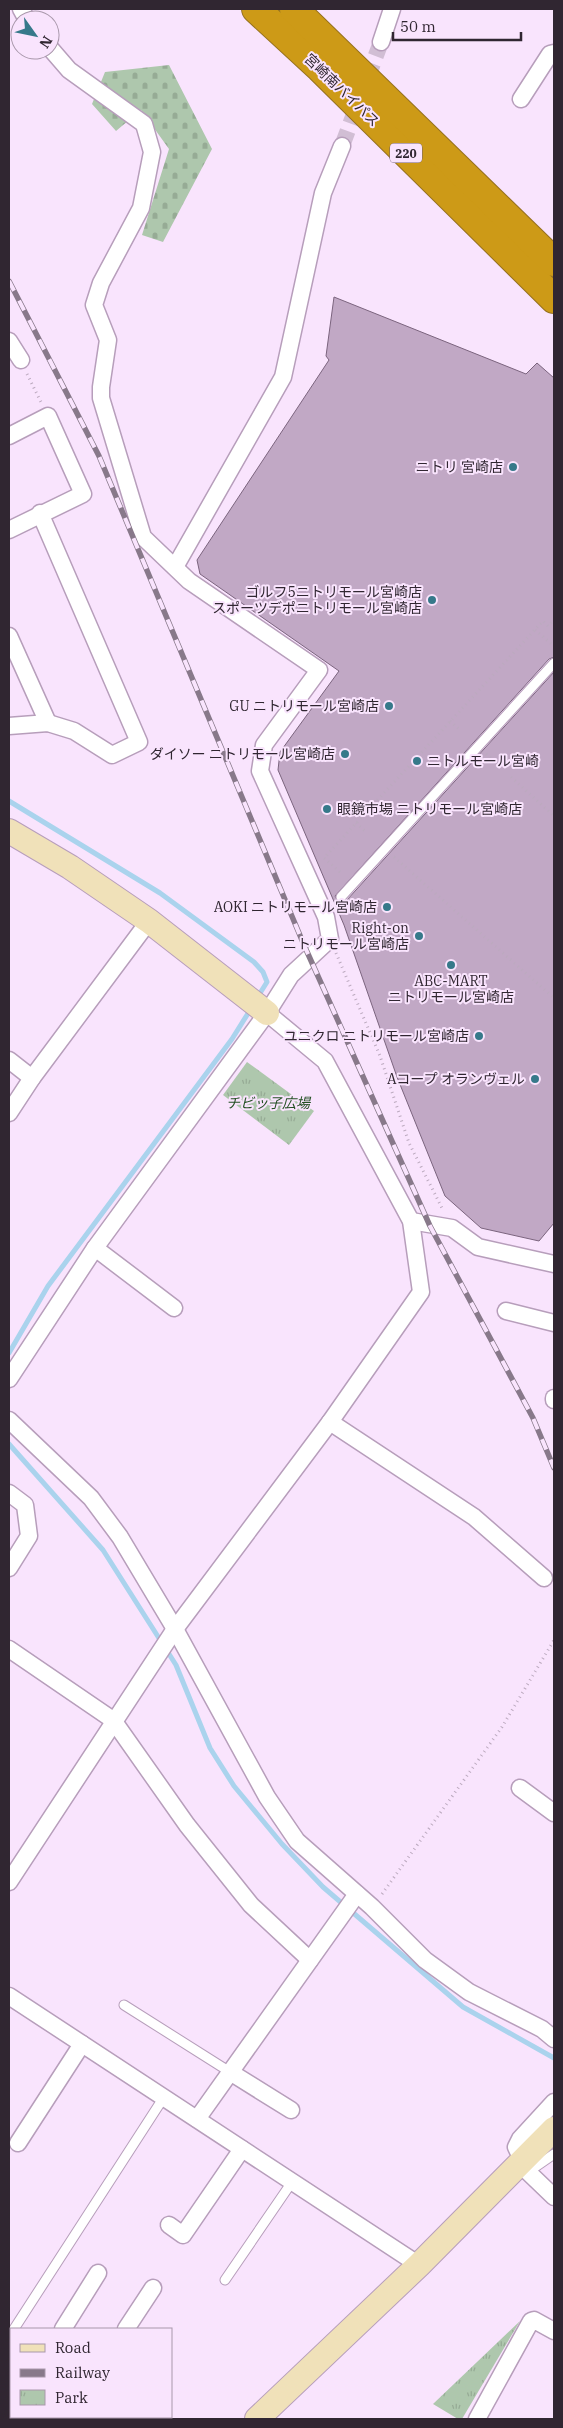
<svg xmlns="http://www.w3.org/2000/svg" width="563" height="2428" viewBox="0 0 563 2428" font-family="'IBM Plex Serif','Noto Sans JP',serif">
<defs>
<pattern id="cemetery-stones" width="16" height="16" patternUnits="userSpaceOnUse" patternTransform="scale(1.25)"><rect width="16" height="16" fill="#aec7ad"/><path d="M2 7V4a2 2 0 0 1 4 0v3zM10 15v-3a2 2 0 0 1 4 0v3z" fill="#96ab95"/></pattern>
<pattern id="park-tufts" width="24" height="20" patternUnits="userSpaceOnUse" patternTransform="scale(1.25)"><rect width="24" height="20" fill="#aec7ad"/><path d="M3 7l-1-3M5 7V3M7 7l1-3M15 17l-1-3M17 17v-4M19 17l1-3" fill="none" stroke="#96ab95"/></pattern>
</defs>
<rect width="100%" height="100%" fill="#f9e4fd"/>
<!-- cemetery -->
<polygon fill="url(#cemetery-stones)" points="169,65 212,149 163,242 142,235 169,149 141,110 116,131 92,104 105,72"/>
<!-- park -->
<g fill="url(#park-tufts)">
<polygon points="247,1062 314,1111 289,1145 223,1095"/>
<polygon points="520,2321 462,2419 458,2419 433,2404"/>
</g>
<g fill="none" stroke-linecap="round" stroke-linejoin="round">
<!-- stream -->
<g stroke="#aad3ed" stroke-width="5">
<polyline points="9,801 160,893 254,962 263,972 267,982 257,998"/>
<polyline points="9,1353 48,1286 232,1039 252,1007"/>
<polyline points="9,1444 103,1550 176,1665 210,1748 234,1786 282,1844 323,1887 463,2007 554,2058"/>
</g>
</g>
<!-- building -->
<polygon fill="#c1a8c5" stroke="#7b647e" points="334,297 526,374 537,363 554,378 554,657 549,659 335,896 339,903 346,901 554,672 554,1223 539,1241 481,1228 445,1196 397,1077 344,925 278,770 280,752 339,671 200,574 197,560 329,360 326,356"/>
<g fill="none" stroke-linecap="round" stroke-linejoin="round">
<!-- street-tunnel -->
<polyline stroke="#d1bed4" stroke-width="16" stroke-dasharray="16 8" stroke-linecap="butt" points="342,146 381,42"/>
<!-- lane casing -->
<g stroke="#b79ebb" stroke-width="11">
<g id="lane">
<polyline points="341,897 554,663"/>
<polyline points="124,2005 230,2072"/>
<polyline points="528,2172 554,2154"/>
<polyline points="225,2280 292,2182"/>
<polyline points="14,2329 164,2097"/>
<polyline points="26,2419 28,2417"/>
</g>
</g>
<!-- street casing -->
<g stroke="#b79ebb" stroke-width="19">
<g id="street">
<polyline points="21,9 27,20"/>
<polyline points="381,42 392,9"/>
<polyline points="521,99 550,54 554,53"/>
<polyline points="9,341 21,360"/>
<polyline points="9,436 48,416 83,494 9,530"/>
<polyline points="175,567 283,377 323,193 342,146"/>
<polyline points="9,636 48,723"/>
<polyline points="9,726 48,723 74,731 112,755 139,742 40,513"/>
<polyline points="9,1060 32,1078"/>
<polyline points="9,1113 32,1078 149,921"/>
<polyline points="411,1221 452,1228 478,1247 554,1264"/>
<polyline points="95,1248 174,1308"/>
<polyline points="506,1311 554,1323"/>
<polyline points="9,1379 95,1248 267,1013 291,975 330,939 326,917 260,771 264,745 319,670 189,581 143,537 101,398 101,387 108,340 94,305 101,283 141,208 152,152 144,124 69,70 50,48"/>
<polyline points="554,1398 554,1400"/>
<polyline points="9,1420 91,1498 120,1537 175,1629 267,1797 297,1841 372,1907 425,1960 469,1992 542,2029 554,2039"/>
<polyline points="330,1422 474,1517 544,1578"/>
<polyline points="9,1493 25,1505 29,1536 9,1568"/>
<polyline points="9,1649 113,1720 187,1825 251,1905 310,1960"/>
<polyline points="520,1788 554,1813"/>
<polyline points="9,1882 175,1629 330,1422 421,1292 411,1221 325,1061 267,1013"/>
<polyline points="9,1996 419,2265"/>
<polyline points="230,2072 291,2110"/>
<polyline points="554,2102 520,2139 516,2147 528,2172 554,2197"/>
<polyline points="197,2119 357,1894"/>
<polyline points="18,2143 82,2044"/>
<polyline points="169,2225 183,2235 242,2149"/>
<polyline points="63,2329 98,2273"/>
<polyline points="126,2329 153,2288"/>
<polyline points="9,2336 11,2338"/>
<polyline points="129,2417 133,2419"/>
<polyline points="477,2419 531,2321 534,2320 554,2331"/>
</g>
</g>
<!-- secondary casing -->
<g stroke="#b79ebb" stroke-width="26">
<g id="secondary">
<polyline points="9,831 70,867 149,921 267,1013"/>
<polyline points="257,2419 419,2265 554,2129"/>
</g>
</g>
<!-- highway casing -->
<g stroke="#967120" stroke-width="30">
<g id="highway">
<polyline points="256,9 320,68 554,299"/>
<polyline points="294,9 554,262"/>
</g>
</g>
<!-- path -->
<g stroke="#bcaabf" stroke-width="3" stroke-dasharray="1 4" stroke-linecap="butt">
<polyline points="27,374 41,402"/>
<polyline points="535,630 554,646"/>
<polyline points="450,721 460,730"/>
<polyline points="486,754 499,765"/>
<polyline points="511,777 554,816"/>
<polyline points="356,823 365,831"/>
<polyline points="394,857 554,998"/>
<polyline points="340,872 324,858 543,621 548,626 554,620"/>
<polyline points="336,953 380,1056 409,1143 443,1210"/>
<polyline points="382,1894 502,1727 554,1640"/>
</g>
<!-- lane -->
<use href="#lane" stroke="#fff" stroke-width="9"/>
<!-- street -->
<use href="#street" stroke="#fff" stroke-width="16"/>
<!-- secondary -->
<use href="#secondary" stroke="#f0e1b9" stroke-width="24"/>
<!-- highway -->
<use href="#highway" stroke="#cd9a17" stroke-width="28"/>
<!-- rail casing -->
<g stroke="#88798a" stroke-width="5.5">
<polyline id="rail" points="9,281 99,456 304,945 430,1226 533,1418 554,1468"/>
</g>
<!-- rail -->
<use href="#rail" stroke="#f9e4fd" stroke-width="4" stroke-dasharray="11" stroke-linecap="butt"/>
</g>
<!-- markers -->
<g fill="#36798a" stroke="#f9e4fd" stroke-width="2">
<circle cx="513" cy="467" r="5"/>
<circle cx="432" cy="600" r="5"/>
<circle cx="389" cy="706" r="5"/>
<circle cx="345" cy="754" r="5"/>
<circle cx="417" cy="761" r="5"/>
<circle cx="327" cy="809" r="5"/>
<circle cx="387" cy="907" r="5"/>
<circle cx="419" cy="936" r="5"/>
<circle cx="451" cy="965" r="5"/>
<circle cx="479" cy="1036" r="5"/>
<circle cx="535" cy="1079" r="5"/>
</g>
<g text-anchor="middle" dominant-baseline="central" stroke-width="4" stroke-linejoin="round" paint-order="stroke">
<!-- shield labels -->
<rect fill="#f9e4fd" stroke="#6c5f6e" stroke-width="1" x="390" y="143.5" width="32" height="19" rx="4"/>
<g font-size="12" font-weight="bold" fill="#302631">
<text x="406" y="153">220</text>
</g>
<!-- street labels -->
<g font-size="14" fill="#302631" stroke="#f9e4fd">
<text transform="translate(342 90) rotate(44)">宮崎南バイパス</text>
</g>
<!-- poi labels -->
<g font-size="14" fill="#302631" stroke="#f9e4fd" text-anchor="end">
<text x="503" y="467">ニトリ 宮崎店</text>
<text x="422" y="592">ゴルフ5ニトリモール宮崎店<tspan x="422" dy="16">スポーツデポニトリモール宮崎店</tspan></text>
<text x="379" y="706">GU ニトリモール宮崎店</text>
<text x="335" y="754">ダイソー ニトリモール宮崎店</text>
<text x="427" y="761" text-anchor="start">ニトルモール宮崎</text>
<text x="337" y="809" text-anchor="start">眼鏡市場 ニトリモール宮崎店</text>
<text x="377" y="907">AOKI ニトリモール宮崎店</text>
<text x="409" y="928">Right-on<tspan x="409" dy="16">ニトリモール宮崎店</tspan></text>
<text x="451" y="981" text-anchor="middle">ABC-MART<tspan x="451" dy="16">ニトリモール宮崎店</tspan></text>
<text x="469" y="1036">ユニクロ ニトリモール宮崎店</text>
<text x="525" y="1079">Aコープ オランヴェル</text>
</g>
<!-- park labels -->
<g font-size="14" font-style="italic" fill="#245024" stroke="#f9e4fd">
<text x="268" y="1103">チビッ子広場</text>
</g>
</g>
<!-- border -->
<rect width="563" height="2428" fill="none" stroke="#302631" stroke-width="20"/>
<!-- legend -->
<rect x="10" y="2328" width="162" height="90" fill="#f9e4fd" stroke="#a998ab"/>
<rect x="20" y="2344" width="25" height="8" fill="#f0e1b9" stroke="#a998ab"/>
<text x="55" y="2353" font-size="15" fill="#302631">Road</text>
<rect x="20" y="2369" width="25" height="8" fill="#88798a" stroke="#a998ab"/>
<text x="55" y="2378" font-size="15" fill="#302631">Railway</text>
<rect x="20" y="2390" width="25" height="15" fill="url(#park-tufts)" stroke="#a998ab"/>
<text x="55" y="2403" font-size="15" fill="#302631">Park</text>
<!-- north arrow -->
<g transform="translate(35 35) rotate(123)"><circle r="24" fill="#f9e4fd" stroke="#a998ab"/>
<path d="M0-4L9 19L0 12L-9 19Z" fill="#36798a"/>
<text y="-8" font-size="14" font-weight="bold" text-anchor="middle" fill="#302631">N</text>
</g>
<!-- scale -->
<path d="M393 32v8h128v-8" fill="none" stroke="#302631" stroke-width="2.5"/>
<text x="400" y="32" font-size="15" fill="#302631" stroke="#f9e4fd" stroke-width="4" paint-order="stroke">50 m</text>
</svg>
